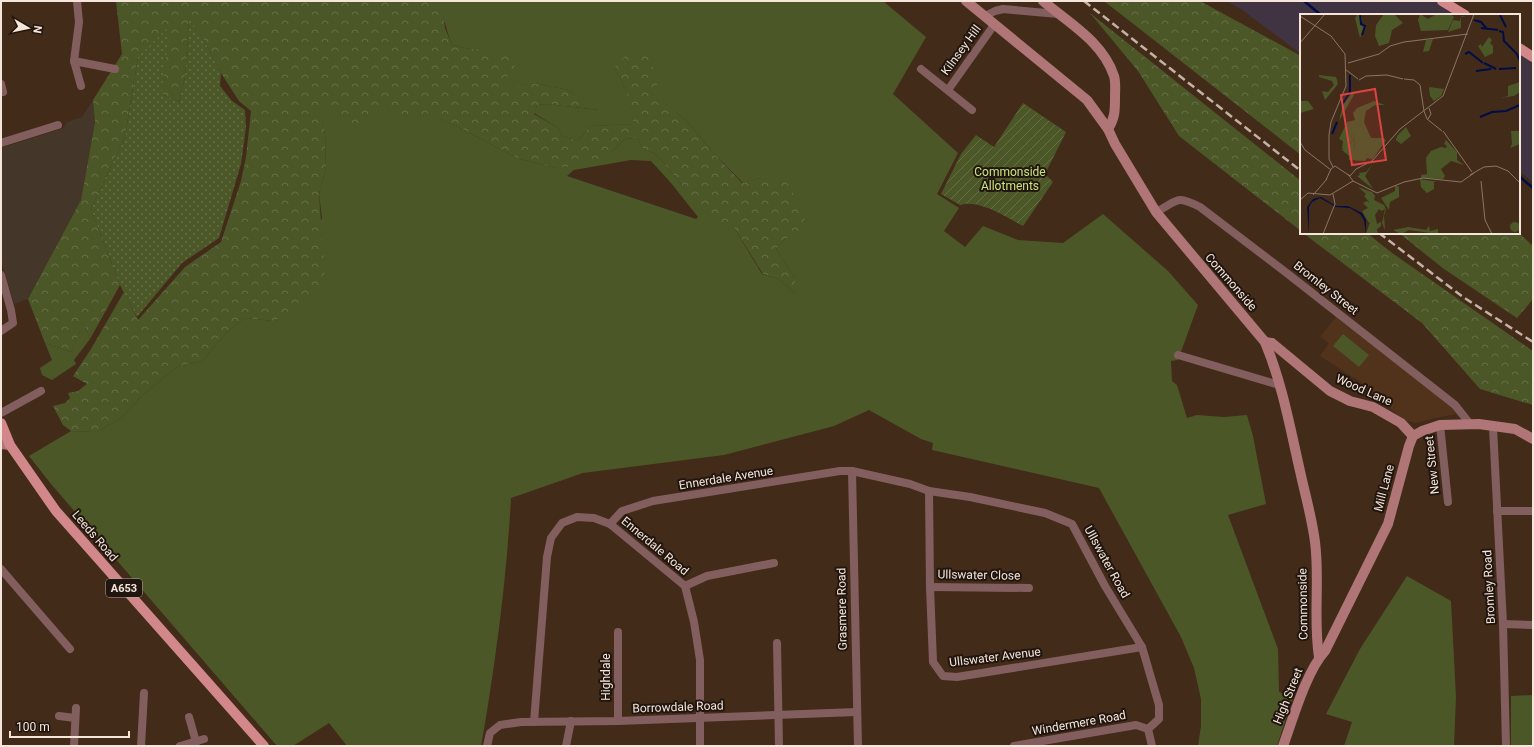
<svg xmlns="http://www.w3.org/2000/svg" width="1534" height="747" viewBox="0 0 1534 747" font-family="Roboto,sans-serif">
<defs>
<pattern id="forest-crowns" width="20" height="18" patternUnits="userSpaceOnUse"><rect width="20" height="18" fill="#4c5728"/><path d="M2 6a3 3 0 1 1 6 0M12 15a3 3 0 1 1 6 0" fill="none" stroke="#666f47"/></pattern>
<pattern id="park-dots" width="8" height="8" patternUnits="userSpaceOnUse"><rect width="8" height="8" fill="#4c5728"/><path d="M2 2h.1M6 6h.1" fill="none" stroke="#666f47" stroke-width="1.8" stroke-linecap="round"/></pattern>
<pattern id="garden-furrows" width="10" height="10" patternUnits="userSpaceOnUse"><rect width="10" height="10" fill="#4c5728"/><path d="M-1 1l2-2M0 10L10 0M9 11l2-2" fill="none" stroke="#666f47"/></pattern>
</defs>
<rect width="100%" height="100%" fill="#432b19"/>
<!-- commercial -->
<g fill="#403443">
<polygon points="1226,1 1442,1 1465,15 1301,15 1301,54 1241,9"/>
<polygon points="1519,48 1533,56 1533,182 1519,171"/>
</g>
<!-- industrial -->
<polygon fill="#443629" points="93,100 95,122 81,200 28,299 14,304 1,260 1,148 64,128 67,122 82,117"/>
<!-- built -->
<polygon fill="#51331c" points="1336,317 1453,407 1457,412 1456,414 1435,418 1416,423 1403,420 1365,385 1320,356 1329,343 1320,337"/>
<!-- grass -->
<g fill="#4c5728" fill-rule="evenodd">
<path d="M437 1H883L926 37 893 94 958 153 937 194 959 208 944 231 965 247 983 226 1018 240 1063 243 1103 214 1168 271 1198 305 1178 360 1171 361 1172 381 1177 385 1187 418 1197 415 1224 417 1247 415 1253 436 1266 504 1228 515 1278 649 1279 692 1293 697 1277 746H1198L1201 726V699L1194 668 1181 637 1099 488 932 450 933 443 921 439 869 410 834 426 724 455 583 473 511 498C508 554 502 609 494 665 490 692 486 719 481 746H347L329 723 293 746H277L51 484 29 456 71 431 97 432 121 418 144 394 177 367 202 361 227 332 244 318 274 321 322 218 319 194 326 168 325 134 315 92 428 120 423 111 460 128 519 159 538 163 554 168 613 151 625 139 638 138 642 148 655 154 664 163 685 189 733 226 762 274 779 279 795 294V278L776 249 786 238 761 178 743 183 710 149 686 120 656 97 657 77 614 68C625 85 632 104 635 124L590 126 578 141 562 136 558 128 534 113 537 105 547 104 599 110 569 90 534 83 498 91 470 49 452 45C446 30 444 15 437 1ZM631 160 651 161 671 183 698 217 696 219 567 176 574 170Z"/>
<polygon points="84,322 90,339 74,360 76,364 52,380 42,375 40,368 52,360 45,343 71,352"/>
<polygon points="1343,334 1369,355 1359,367 1333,346"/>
<polygon points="1407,576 1451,601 1456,697 1454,746 1344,746 1352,722 1326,714 1360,649"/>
<polygon points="1533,695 1533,746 1511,746 1511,696"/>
</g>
<!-- forest -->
<g fill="url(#forest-crowns)">
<path d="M116 1H437L443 12 445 28 452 45 470 49 509 52 515 66 498 90 534 83 569 90 600 110 547 104 537 105 534 114 558 128 562 136 578 141 590 126 634 124C632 104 625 85 614 68L626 55H647L657 77V97L686 120 710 149 742 183 761 178H784L806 215 798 237 786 238 776 249 795 278V294L779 279 763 274 733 226H720L685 189 664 163 655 154 642 148 638 138 625 139 613 151 598 159 572 166 554 168 538 163 519 159 460 128 424 112 429 121 380 109 352 130 316 92 325 134 326 168 319 194 325 281 300 303 274 321 244 318 227 332 202 361 177 367 144 394 121 418 97 432 71 431 63 425 53 406 65 403 70 398 68 393 78 391 87 384 73 376 91 349 124 292 138 320 185 267 221 242 241 181 246 157 251 111 239 101 221 73 202 37 189 20 185 77 179 102 161 94 138 57 125 137 91 209 120 285 90 339 84 323 71 352 45 343 28 299 81 200 95 122 93 100 122 54Z"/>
<polygon points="1104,1 1200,1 1301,56 1301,155"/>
<polygon points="1090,13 1301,181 1301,231 1179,136 1138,71"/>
<polygon points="1303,233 1367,233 1392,253 1533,351 1533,405 1480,389 1422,323"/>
<polygon points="1399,233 1519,233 1533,246 1533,299 1517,318 1444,269"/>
</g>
<!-- park -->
<polygon fill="url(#park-dots)" points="189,19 202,37 221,73 220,86 232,101 245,110 246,127 241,164 219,238 182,263 137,317 120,285 91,209 125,137 138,57 170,26 161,94 179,102 185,77"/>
<!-- garden -->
<path fill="url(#garden-furrows)" d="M1023 103 1066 132 1045 174 1053 182 1023 226C1006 217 979 199 960 205L941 194 961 154 976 135 994 147Z"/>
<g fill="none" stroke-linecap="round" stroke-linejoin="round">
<!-- stream -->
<g stroke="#000d46" stroke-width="2.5">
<polyline points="1304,1 1321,15"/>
<polyline points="1519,176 1533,188"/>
</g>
<!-- street -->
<g stroke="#835e5e" stroke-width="8">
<polyline points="77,1 79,22 74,61 81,86"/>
<polyline points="985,16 995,11 1003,9 1058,14"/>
<polyline points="74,61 115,69"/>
<polyline points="921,69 972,110"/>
<polyline points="1,84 3,92"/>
<polyline points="948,90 994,25"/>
<polyline points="1,143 58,125"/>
<path d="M1156 212C1178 201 1175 194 1200 207L1288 274 1455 405 1470 424"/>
<polyline points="1,275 11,310 13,323 1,331"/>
<polyline points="1178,355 1279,385"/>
<polyline points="1,413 41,391"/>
<polyline points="1440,425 1448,502"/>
<polyline points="1493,427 1503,624 1506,746"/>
<polyline points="852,471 858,746"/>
<polyline points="929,491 930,587 933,662 943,676 957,677 1142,647"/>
<polyline points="1497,511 1533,511"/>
<polyline points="610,524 622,511 653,501 840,471 852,471 910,484 929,491 970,497 1045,513 1072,524 1105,586 1142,647 1159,705 1159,719 1148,729"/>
<polyline points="1,569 70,649"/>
<polyline points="685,586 707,576 774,563"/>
<polyline points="930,587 1029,588"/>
<polyline points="1503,624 1533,625"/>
<polyline points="618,632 618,721"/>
<polyline points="777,643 779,746"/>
<polyline points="59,716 75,718"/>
<polyline points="189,717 196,742"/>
<polyline points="534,722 547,557 551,538 562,523 577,517 594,518 610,524 685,586 694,622 700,660 700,746"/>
<polyline points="1148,729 1152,746"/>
<polyline points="74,746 76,708"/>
<polyline points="141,746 144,693"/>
<polyline points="180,746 204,739"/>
<polyline points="487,746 490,733 500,725 521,722 618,721 857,712"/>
<polyline points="566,746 571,721"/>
<polyline points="1014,746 1136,725 1148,729"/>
</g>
<!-- secondary -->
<g stroke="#b07677" stroke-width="10">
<path d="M966 1 1087 100 1108 129 1115 144 1156 212 1265 342C1282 383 1290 427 1300 471 1305 494 1312 518 1315 542 1320 580 1313 619 1319 657"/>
<path d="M1043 1C1069 23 1103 42 1114 76 1116 82 1115 91 1115 97 1115 111 1115 118 1108 129"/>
<polyline points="1265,342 1272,343 1330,391 1350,401 1373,407 1401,423 1413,436"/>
<polyline points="1,444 10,445"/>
<path d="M1283 746C1293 719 1306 672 1325 651L1388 524 1409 446 1413 436 1422 431 1440 425 1479 424 1515 429 1533 439"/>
</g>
<!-- primary -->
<g stroke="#d2888a" stroke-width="10">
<polyline points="1442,1 1465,15"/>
<polyline points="1519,48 1533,57"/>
<polyline points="1,423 10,445 56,511 264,746"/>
</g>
<!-- rail -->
<g stroke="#c4b2a5" stroke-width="2.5" stroke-dasharray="8 4" stroke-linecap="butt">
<polyline points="1084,1 1301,171"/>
<polyline points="1379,233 1463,297 1533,342"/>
</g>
</g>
<g text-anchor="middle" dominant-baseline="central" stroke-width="4" stroke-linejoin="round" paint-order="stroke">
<!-- shield labels -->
<rect fill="#21160f" stroke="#b5a79d" stroke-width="1" x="106" y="579" width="36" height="18" rx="3"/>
<g font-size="11" font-weight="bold" fill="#f5e5da">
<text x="124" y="588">A653</text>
</g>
<!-- street labels -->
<g font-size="12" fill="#f5e5da" stroke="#21160f">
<text transform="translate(961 50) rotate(-54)">Kilnsey Hill</text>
<text transform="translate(1231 282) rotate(49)">Commonside</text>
<text transform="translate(1326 288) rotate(38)">Bromley Street</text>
<text transform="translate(1364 390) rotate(24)">Wood Lane</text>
<text transform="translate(1432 465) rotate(-96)">New Street</text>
<text transform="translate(726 478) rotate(-9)">Ennerdale Avenue</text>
<text transform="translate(1384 488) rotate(-75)">Mill Lane</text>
<text transform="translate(95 536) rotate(49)">Leeds Road</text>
<text transform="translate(655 546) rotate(40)">Ennerdale Road</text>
<text transform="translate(1107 562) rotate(61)">Ullswater Road</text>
<text transform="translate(979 575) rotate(1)">Ullswater Close</text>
<text transform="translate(1489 587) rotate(-93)">Bromley Road</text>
<text transform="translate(1303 604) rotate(-91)">Commonside</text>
<text transform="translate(842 609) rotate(-91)">Grasmere Road</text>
<text transform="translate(995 657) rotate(-7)">Ullswater Avenue</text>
<text transform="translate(606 677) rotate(-90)">Highdale</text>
<text transform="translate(1288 696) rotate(-68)">High Street</text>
<text transform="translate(678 707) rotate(-2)">Borrowdale Road</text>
<text transform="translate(1079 723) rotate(-10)">Windermere Road</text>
</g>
<!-- park labels -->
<g font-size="12" fill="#cbe57a" stroke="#21160f">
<text x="1010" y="172">Commonside<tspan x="1010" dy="14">Allotments</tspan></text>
</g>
</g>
<!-- overview -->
<g transform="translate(1300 14)">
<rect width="220" height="220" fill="#432b19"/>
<path d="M58 0 62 4 61 11H65L60 24 55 4ZM120 0 128 5 135 1 133 0H151L154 3 148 16 121 17 118 6ZM133 25 129 37 123 38 126 26ZM74 87 85 91H75L66 97 64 108 71 124H83L86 126 72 146 64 137 54 136 55 124 53 121 57 113 50 122 54 123 52 127 46 134 42 135 43 127 39 125 47 108 55 106 53 99 57 94ZM146 126 157 138V146L164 151 151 147 141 155 145 162 143 165 121 164V161L127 160 126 144 131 137 141 133 146 134 147 132 144 130ZM129 212 130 217 138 215V220L109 216 101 220 93 216 108 213 126 216Z" fill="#4c5728"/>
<path d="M84 0H94L103 9 92 16 89 29 79 32 75 22 76 11ZM161 2H166L161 3V14L148 18 153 6 160 7ZM189 23 192 26 190 29 193 32V39L185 43 178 32 181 30 182 33ZM19 61 36 63 37 66 38 70 25 86 22 77 28 78 34 71 32 67 19 63ZM220 68V78L214 82 200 84 208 82V72ZM53 78 55 79 39 107 43 90ZM59 112 53 121 55 124 54 135 64 136 71 145 67 144 65 147 49 146V142L42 136 50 130 54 124 49 121 54 114ZM72 151 65 162 73 175 57 162 60 161 59 159 66 158ZM58 173 72 178 75 182 74 186 84 191 86 196 84 202 85 216 82 209 85 195 81 197 79 195 75 201 77 210 81 208V212L76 216 72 206 69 209 62 197 68 194 63 189 67 187 70 189 64 182 66 180Z" fill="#4c5728"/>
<path d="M129 73 144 75 141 82 134 87 130 82ZM0 87H8L14 95 0 99ZM106 113 111 122 101 130 96 126 97 122ZM211 117H219L220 130 210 134 212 130ZM120 165 138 168H134V175L127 179 121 173ZM95 171 99 173V183L90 188 89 196 81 184 95 177ZM71 205 76 211 78 220H66ZM210 213a5 5 0 1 1 10 0a5 5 0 1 1-10 0Z" fill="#4c5728"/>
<path d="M21 183 36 192H48L62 199 66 206V220L64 206 60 200 50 194 36 193 20 184 12 188 9 193V220L7 193 13 185Z" fill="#000d46"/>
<path fill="none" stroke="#000d46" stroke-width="2" d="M60 0 61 10 65 12 62 21M200 1 206 13M174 6 181 8 187 15M181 14 198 16M199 17 203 18 204 27 217 40 220 47M165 40 169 38 183 49M184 49 196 55M199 55 216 54M176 57 191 55M42 91 50 78V61M180 103 192 98 206 97 220 91M32 120 37 108"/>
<path fill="none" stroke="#8a7566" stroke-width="1" d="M0 2 31 22 45 40 46 72 31 108 29 121V145L33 153M0 29 25 0M48 49 79 40 90 32 104 28 168 20M45 55 58 65M104 65 114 66 120 71 124 97 127 105 142 117M59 66 66 62 87 61 103 65M128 105 131 100 129 94M143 117 172 158M0 128 5 136 31 156M48 160 53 167 77 179 104 168 123 164 161 168 174 159M170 161 184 153 196 152 208 157 220 169M50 162 56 155 72 147 100 115 143 82 174 0M26 166 31 155 35 152 50 162M181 167 185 206 192 220M13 181 27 165M0 186 8 179 30 181 53 167M23 220 35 190 33 180"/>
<path fill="#db4443" fill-opacity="0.15" stroke="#db4443" stroke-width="2" d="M75 75 86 146 52 151 41 81Z"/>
<rect width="220" height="220" fill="none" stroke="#f5e5da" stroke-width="2"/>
</g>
<!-- border -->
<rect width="1534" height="747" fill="none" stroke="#f5e5da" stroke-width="4"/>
<!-- north arrow -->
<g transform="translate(28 28) rotate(99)" stroke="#21160f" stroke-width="3" paint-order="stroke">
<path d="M0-3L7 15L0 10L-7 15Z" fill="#f5e5da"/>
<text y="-6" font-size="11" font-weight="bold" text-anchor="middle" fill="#f5e5da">N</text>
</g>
<!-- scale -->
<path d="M10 731v6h119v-6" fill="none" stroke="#f5e5da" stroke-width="2"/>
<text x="16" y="731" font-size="12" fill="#f5e5da" stroke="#21160f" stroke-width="3" paint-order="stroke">100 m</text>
</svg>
